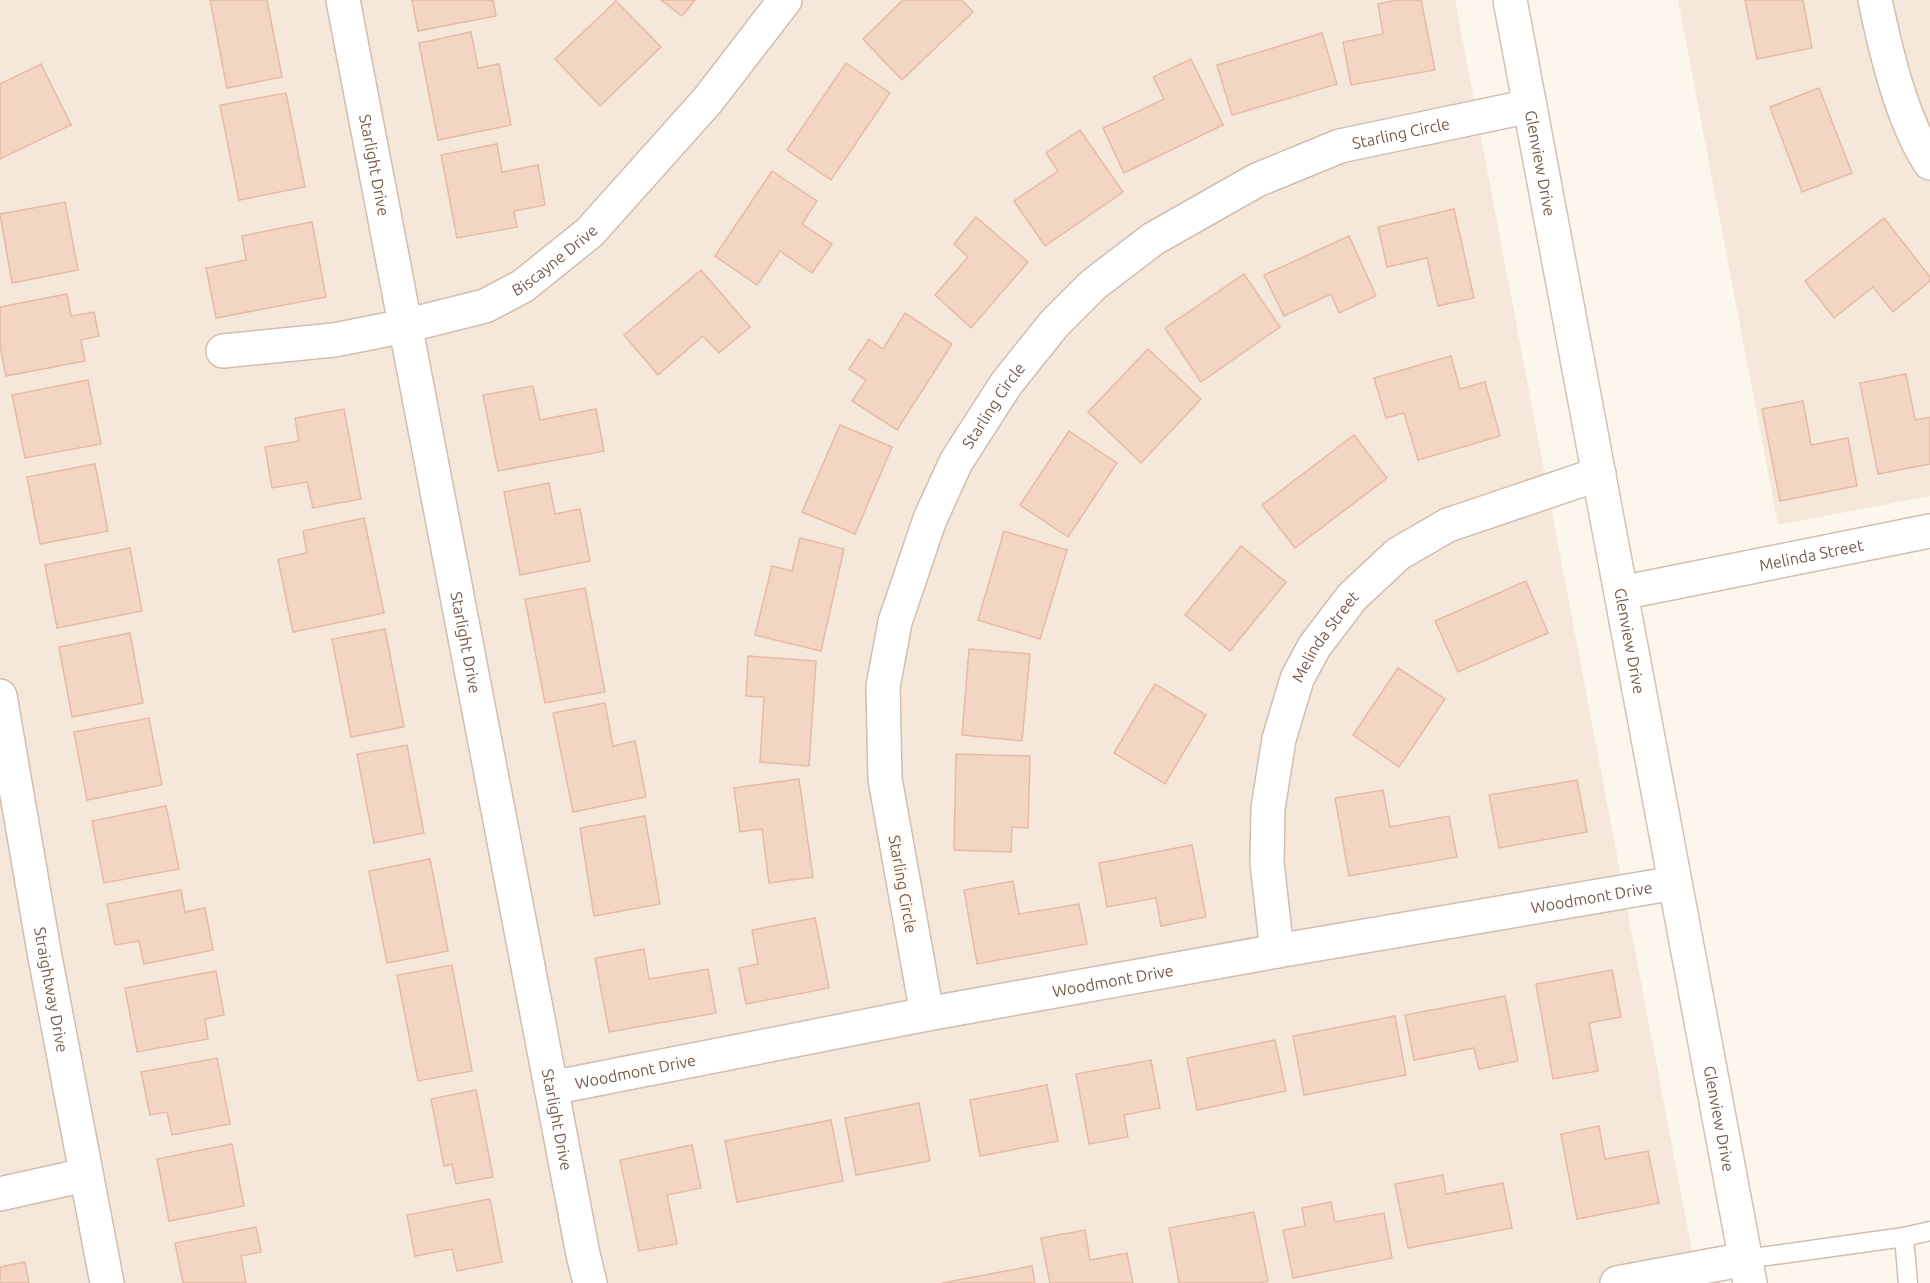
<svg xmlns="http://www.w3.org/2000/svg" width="1930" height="1283" viewBox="0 0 1930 1283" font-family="Ubuntu,sans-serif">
<rect width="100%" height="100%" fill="#fdf6ec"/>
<!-- residential -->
<g fill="#f5e8da">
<polygon points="0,0 1455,0 1698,1283 0,1283"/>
<polygon points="1678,0 1930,0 1930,496 1778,525"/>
</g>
<!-- building -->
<g fill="#f3d5c3" stroke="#e6bba3" stroke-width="1.5">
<polygon points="210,0 267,0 282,77 227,88"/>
<polygon points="412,0 493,0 496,16 418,31"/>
<polygon points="661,0 695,0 682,16"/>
<polygon points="903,0 962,0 973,12 902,80 863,39"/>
<polygon points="1398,0 1421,0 1435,70 1351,85 1343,42 1383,34 1378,4"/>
<polygon points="1745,0 1803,0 1812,48 1757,59"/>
<polygon points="616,1 661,47 600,106 555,59"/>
<polygon points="471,32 478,68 499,64 511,125 438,140 419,43"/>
<polygon points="1322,33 1337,84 1232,115 1217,65"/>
<polygon points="1191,59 1223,125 1124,173 1103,128 1164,99 1153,77"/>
<polygon points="846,63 890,93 831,180 787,150"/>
<polygon points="41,64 71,125 0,159 0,84"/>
<polygon points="1819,88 1852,173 1802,192 1770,107"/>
<polygon points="286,93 305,187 239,200 220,105"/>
<polygon points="1080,130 1123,192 1045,246 1014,201 1058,171 1046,153"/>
<polygon points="497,144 502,172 538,165 545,205 514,211 517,227 457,238 441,155"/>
<polygon points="772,171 817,201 802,224 832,244 812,273 780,251 757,285 715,256"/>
<polygon points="65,202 78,270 12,283 0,214"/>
<polygon points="1454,209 1474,298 1438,306 1427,258 1387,267 1378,227"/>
<polygon points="976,217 1028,262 971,328 935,295 968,257 954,244"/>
<polygon points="1884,218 1930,277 1930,281 1893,312 1873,287 1834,318 1805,281"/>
<polygon points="312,222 326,297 216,318 206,268 246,260 242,236"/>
<polygon points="1349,236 1376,296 1339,313 1331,294 1284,316 1264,275"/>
<polygon points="701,270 750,327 719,353 703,336 658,375 624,335"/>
<polygon points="1244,274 1280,327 1201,382 1165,328"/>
<polygon points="67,294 71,316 94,312 99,336 81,340 85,361 6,376 0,346 0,307"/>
<polygon points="905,313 952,344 897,430 852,401 866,380 849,369 869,339 883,349"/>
<polygon points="1148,349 1201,399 1141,463 1088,412"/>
<polygon points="1451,356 1460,389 1485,382 1500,436 1418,460 1404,413 1386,418 1374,378"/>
<polygon points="1906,374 1915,420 1930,417 1930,464 1878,474 1860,383"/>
<polygon points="88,380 101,444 25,458 12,395"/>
<polygon points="533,386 540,420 596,409 604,451 498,471 483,395"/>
<polygon points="1803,401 1811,445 1848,438 1857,486 1780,501 1762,409"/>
<polygon points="344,409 361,499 313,508 307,482 272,488 265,447 299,441 295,418"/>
<polygon points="840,425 892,447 855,534 802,512"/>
<polygon points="1069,431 1117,463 1068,537 1020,505"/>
<polygon points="1354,435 1387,478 1295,548 1262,505"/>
<polygon points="95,464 108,531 40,544 27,477"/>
<polygon points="549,483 555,514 580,509 590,561 520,575 504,492"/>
<polygon points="364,518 384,613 293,632 278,559 307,553 303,531"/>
<polygon points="1004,531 1067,550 1040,639 978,620"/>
<polygon points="800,538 844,549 821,651 755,635 772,566 792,571"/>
<polygon points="1241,546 1286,582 1230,651 1185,615"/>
<polygon points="130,548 142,611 57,628 45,565"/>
<polygon points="1526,581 1548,633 1458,672 1435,621"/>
<polygon points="585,588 605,692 545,703 525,599"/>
<polygon points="385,629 404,727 351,737 332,639"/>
<polygon points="130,633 143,703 72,717 59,647"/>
<polygon points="969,649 1030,654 1022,741 962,735"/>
<polygon points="748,656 816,661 809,766 760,762 764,697 746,696"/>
<polygon points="1398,668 1445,699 1399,767 1353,735"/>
<polygon points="1155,684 1206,715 1165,784 1114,753"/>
<polygon points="605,703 613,746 635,741 646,797 573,812 553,713"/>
<polygon points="149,718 162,785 87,800 74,732"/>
<polygon points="407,745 424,833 374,843 357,754"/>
<polygon points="956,754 1030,756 1028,828 1012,827 1011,852 954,850"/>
<polygon points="799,779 813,877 769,883 762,829 740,832 734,788"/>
<polygon points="1577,780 1587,832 1499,848 1489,795"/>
<polygon points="1383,790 1390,827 1449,816 1457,857 1349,876 1335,798"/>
<polygon points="166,806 179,869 104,883 92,821"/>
<polygon points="645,816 660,904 594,916 580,828"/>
<polygon points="1192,845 1206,917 1161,926 1156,898 1107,907 1099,863"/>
<polygon points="430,859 448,951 387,963 369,871"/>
<polygon points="1013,881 1019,914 1079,904 1087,944 977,964 964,890"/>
<polygon points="181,890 185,912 205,908 213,950 144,964 139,941 115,945 107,904"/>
<polygon points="815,918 829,988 746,1004 739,968 758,964 752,930"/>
<polygon points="644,949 649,979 708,969 716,1013 609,1032 595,958"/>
<polygon points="452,965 472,1071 418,1081 397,975"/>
<polygon points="1612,970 1621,1017 1589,1023 1598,1071 1553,1079 1536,984"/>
<polygon points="216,971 224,1015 205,1019 208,1039 137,1052 125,988"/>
<polygon points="1505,996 1518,1061 1479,1069 1474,1048 1414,1060 1405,1015"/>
<polygon points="1395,1016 1406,1075 1304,1095 1293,1036"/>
<polygon points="1275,1040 1286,1091 1197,1110 1187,1058"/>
<polygon points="217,1058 230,1124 172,1135 167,1112 150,1115 141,1072"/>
<polygon points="1151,1060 1160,1108 1124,1115 1128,1137 1089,1144 1076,1074"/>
<polygon points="1047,1085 1058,1141 980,1156 970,1100"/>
<polygon points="476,1090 493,1177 456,1184 452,1164 444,1166 431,1099"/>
<polygon points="919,1103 930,1161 856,1175 845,1118"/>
<polygon points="831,1120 843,1181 737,1202 725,1141"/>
<polygon points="1599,1126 1605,1159 1648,1151 1659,1203 1577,1219 1561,1134"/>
<polygon points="232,1144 244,1206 169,1221 157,1159"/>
<polygon points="692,1145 701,1188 667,1195 677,1244 639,1251 620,1160"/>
<polygon points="1443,1175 1446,1194 1503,1183 1512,1228 1408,1248 1395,1184"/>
<polygon points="490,1199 502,1262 457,1271 452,1249 415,1256 407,1215"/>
<polygon points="1331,1202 1335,1222 1384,1213 1392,1258 1293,1278 1283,1230 1305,1226 1302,1208"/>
<polygon points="1254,1212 1268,1281 1260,1283 1179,1283 1169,1228"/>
<polygon points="256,1227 261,1252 241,1256 246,1283 183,1283 175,1243"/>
<polygon points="1085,1230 1090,1260 1127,1253 1133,1283 1050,1283 1041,1238"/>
<polygon points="25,1262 29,1283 0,1283 0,1267"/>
<polygon points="1032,1266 1035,1283 942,1283"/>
</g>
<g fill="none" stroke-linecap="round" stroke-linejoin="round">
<!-- lane casing -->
<g stroke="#d1beb0" stroke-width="21">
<g id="lane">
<polyline points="1904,1237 1908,1283"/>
<polyline points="1746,1259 1904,1237 1930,1231"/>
</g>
</g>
<!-- street casing -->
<g stroke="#d1beb0" stroke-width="36">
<g id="street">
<path id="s1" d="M343 0 583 1254 590 1283"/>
<path d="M1875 0C1886 52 1901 118 1930 163"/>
<path id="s2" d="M223 351 334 340 405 326 485 306 523 286 590 232 708 100 785 0"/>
<path id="s3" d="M1621 593 1930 531"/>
<path id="s4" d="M0 696 45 957 107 1283"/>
<path id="s5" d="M1277 951 1267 863 1268 808 1279 739 1297 679 1314 647 1352 597 1398 554 1448 525 1599 474"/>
<path id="s6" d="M927 1014 885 779 883 687 895 622 930 519 956 462 1006 384 1054 324 1093 285 1153 239 1257 180 1340 146 1530 106"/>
<path id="s7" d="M551 1088 927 1014 1277 951 1675 883"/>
<polyline points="0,1194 85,1175"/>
<polyline points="1617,1283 1746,1259"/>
</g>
</g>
<!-- secondary casing -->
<g stroke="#d6c0b0" stroke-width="36">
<g id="secondary">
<path id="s8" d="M1510 0 1750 1283"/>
</g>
</g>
<!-- lane -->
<use href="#lane" stroke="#fff" stroke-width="18"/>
<!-- street -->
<use href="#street" stroke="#fff" stroke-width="33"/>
<!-- secondary -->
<use href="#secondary" stroke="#fff" stroke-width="33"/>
</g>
<g text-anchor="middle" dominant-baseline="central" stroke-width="6" stroke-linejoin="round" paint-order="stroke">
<!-- street labels -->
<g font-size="16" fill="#7a5c4d" stroke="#fffaf3">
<text stroke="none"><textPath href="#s6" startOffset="1140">Starling Circle</textPath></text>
<text stroke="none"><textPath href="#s1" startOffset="168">Starlight Drive</textPath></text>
<text stroke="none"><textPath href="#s8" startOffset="166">Glenview Drive</textPath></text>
<text stroke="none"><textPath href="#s2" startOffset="350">Biscayne Drive</textPath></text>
<text stroke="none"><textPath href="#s6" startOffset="636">Starling Circle</textPath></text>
<text stroke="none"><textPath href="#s3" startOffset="194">Melinda Street</textPath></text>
<text stroke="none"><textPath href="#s5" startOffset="327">Melinda Street</textPath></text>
<text stroke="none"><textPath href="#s8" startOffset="652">Glenview Drive</textPath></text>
<text stroke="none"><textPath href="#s1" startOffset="654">Starlight Drive</textPath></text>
<text transform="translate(903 884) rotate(80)">Starling Circle</text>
<text stroke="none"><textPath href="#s7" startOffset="1058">Woodmont Drive</textPath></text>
<text stroke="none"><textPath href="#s7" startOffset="572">Woodmont Drive</textPath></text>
<text stroke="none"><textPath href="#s4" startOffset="298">Straightway Drive</textPath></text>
<text stroke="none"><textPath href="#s7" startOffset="86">Woodmont Drive</textPath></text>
<text stroke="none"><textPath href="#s1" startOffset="1140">Starlight Drive</textPath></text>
<text stroke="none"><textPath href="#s8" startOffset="1138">Glenview Drive</textPath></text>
</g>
</g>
</svg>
